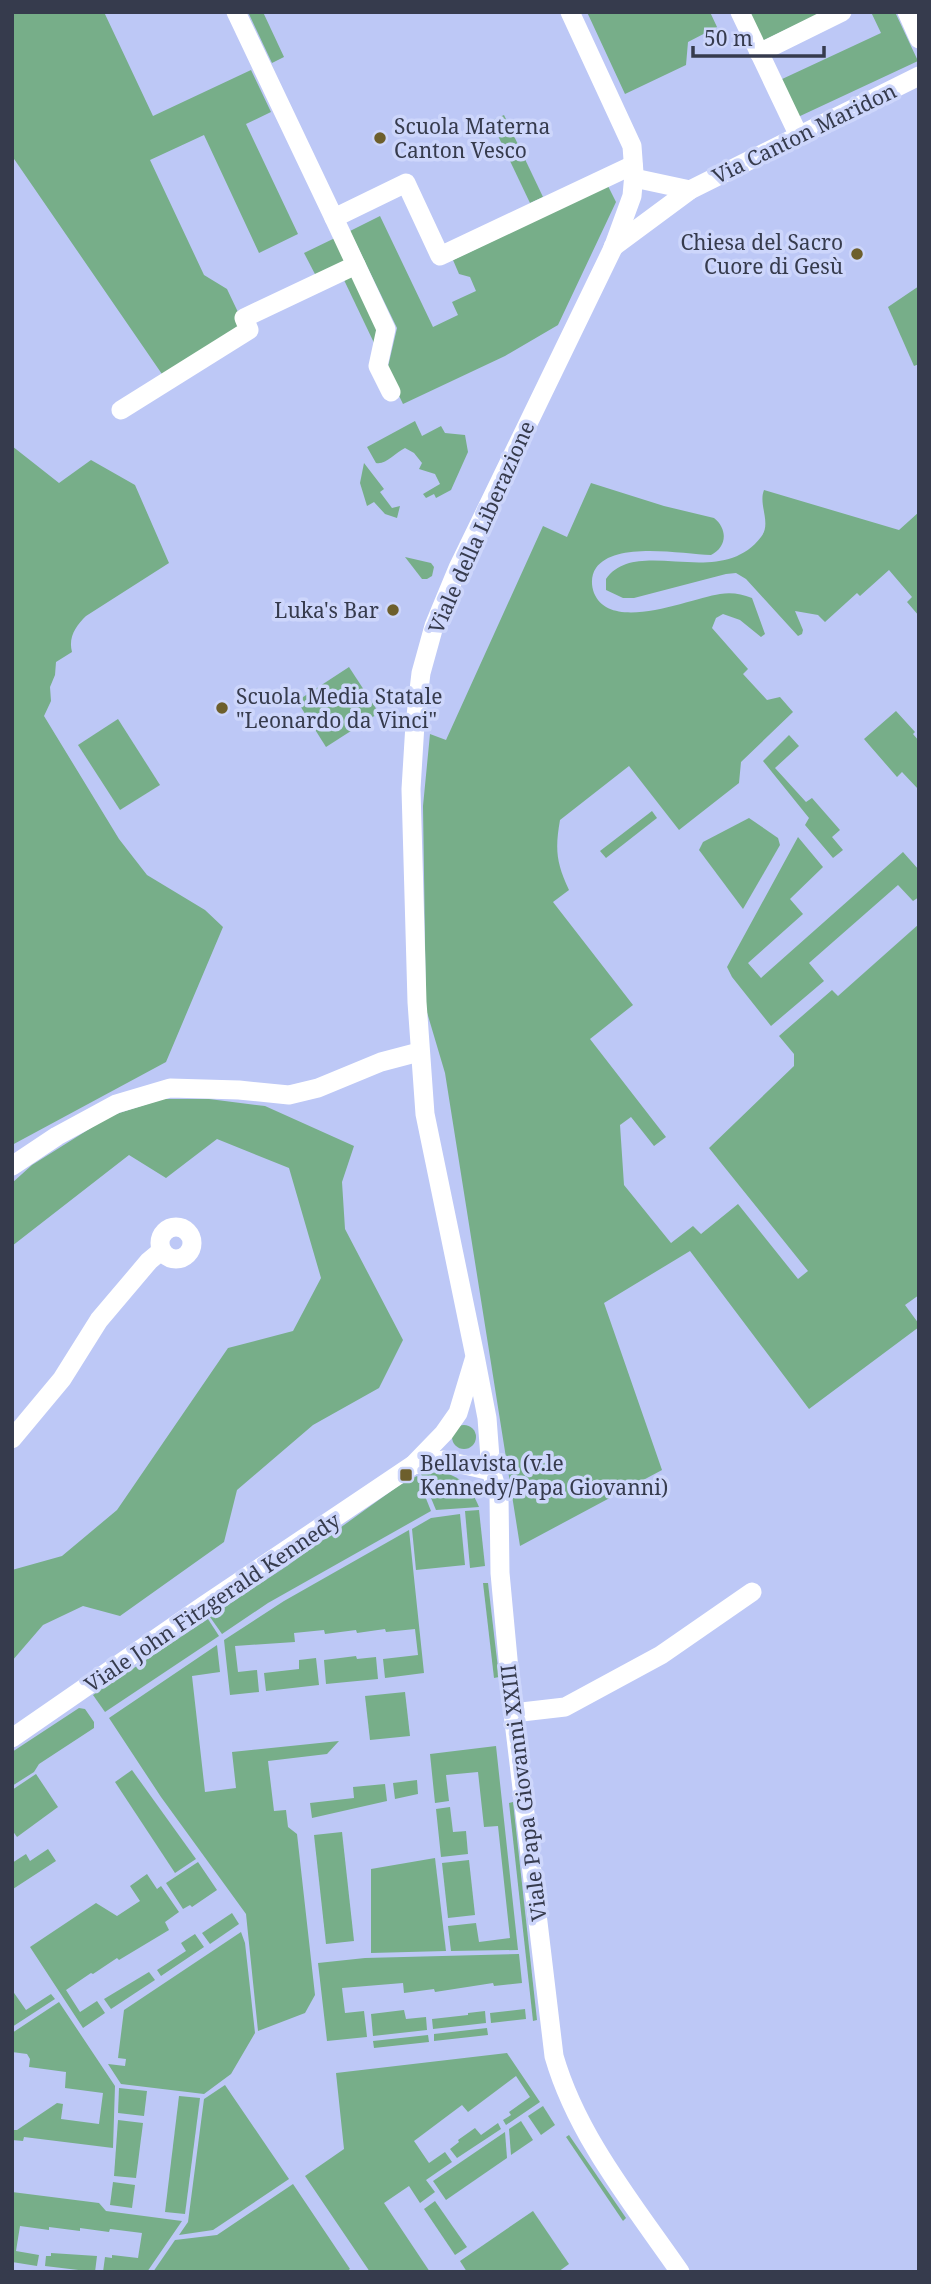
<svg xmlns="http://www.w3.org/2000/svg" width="931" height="2284" viewBox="0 0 931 2284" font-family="'Noto Serif',serif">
<rect width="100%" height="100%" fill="#bdc8f6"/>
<!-- green -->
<g fill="#77ae89">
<polygon points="12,12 104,12 153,116 251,70 271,112 246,124 298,234 259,253 204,135 150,160 204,275 227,289 246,329 164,377 12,156"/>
<polygon points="248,12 263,12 284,57 272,63"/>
<polygon points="587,12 710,12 717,27 688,42 686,65 625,94"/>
<polygon points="748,12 823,12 762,41"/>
<polygon points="871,12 895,12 918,61 798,117 780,80 881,33"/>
<polygon points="504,115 543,197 530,203 491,121"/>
<polygon points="608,186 616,202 558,325 505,356 403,404 387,371 397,328 350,231 380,216 433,327 458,315 452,302 476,291 470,277 459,274 453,260"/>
<polygon points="337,237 348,260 316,276 304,253"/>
<polygon points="353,276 378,329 375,345 344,280"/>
<polygon points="919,286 919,364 914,366 888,307"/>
<path d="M415 421 422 436 441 426 445 433 465 435 468 452 451 490 436 498 434 494 426 498 423 494 440 484 435 474 419 469 422 463 414 453 405 448C395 453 386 465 376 463L367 447Z"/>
<path d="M12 446 59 483 91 460 135 485 169 563 86 616C76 626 68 637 72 652L56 662 55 675 50 687 51 701 44 716 119 839 147 875 205 910 223 927 166 1062 12 1145Z"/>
<polygon points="364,463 384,489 380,492 392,508 400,506 397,518 385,514 374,502 367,506 360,483"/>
<path d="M591 483 664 506 714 518C728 529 727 547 711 555 682 554 615 541 596 568 591 575 591 585 594 593 611 634 691 598 720 594 732 592 741 594 752 598L765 634 761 637 740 620 723 614 716 618 712 628 748 669 743 674 767 700 780 697 793 712 741 762 739 783 679 830 629 766 560 820C555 849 556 862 569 890L553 902 633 1005 590 1039 666 1137 654 1146 631 1117 620 1125 624 1185 671 1243 693 1226 701 1234 738 1204 798 1279 808 1271 709 1148 794 1066V1054L779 1036 832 990 838 996 919 924V1295L905 1305 919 1324V1327L809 1409 690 1251 604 1303 662 1470 520 1546 445 1073 426 1009 423 806 430 734 446 740 543 526 567 537Z"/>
<path d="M764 490 899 530 919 512V616L907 602 912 597 889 570 860 596 857 593 825 622 818 615 795 611 803 630 802 634 798 636 746 579 736 573 726 574 634 598H623L606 590V579C637 535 720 591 761 537 772 523 758 505 764 490Z"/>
<polygon points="405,557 431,563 434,567 432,576 427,579 422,579"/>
<polygon points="349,667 379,713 326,747 297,701"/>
<polygon points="896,711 915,732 913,734 919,741 918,789 902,772 897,777 864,739"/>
<polygon points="118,719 160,785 120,810 78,745"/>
<polygon points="789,735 799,746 775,768 806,802 812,798 840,830 832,837 843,850 833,858 805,825 809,818 763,761"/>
<polygon points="652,811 657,818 606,858 600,851"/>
<polygon points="749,818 778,838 780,845 743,909 699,850 703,842"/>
<polygon points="798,837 823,867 790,899 803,914 748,963 761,978 903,852 919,870 919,897 913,901 898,885 809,963 824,981 771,1026 732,977 727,967"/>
<polygon points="163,1099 209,1099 265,1106 354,1146 342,1182 345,1229 403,1340 379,1388 313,1425 237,1490 224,1542 120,1616 83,1606 43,1625 12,1661 12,1570 62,1556 117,1510 228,1348 293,1331 321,1278 289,1168 217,1139 166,1178 129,1155 12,1246 12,1183 32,1165 110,1116"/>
<circle cx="464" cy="1437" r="12"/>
<path d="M438 1472C460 1474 471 1488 479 1507L436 1510 421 1474Z"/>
<polygon points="417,1476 431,1511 268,1603 222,1634 210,1617 287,1566 401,1484"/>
<polygon points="479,1510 485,1566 470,1568 465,1511"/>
<polygon points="460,1514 465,1565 416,1570 412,1529 431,1518"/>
<polygon points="409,1530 424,1673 385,1678 383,1659 418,1655 415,1629 386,1632 385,1629 357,1633 356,1630 325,1634 324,1630 294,1633 295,1642 235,1646 238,1672 257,1670 259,1692 230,1695 224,1640 284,1601"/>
<polygon points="483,1583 488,1583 499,1677 494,1678"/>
<polygon points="208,1619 219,1636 105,1712 93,1695"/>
<polygon points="217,1645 220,1672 192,1676 205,1792 236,1788 232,1752 339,1741 327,1754 268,1761 274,1811 286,1810 288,1827 297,1834 315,1995 305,2013 258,2031 246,1914 161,1797 109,1718"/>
<polygon points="356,1656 357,1659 376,1657 378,1679 326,1684 324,1660"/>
<polygon points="316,1658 319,1685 266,1691 264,1673 299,1669 299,1660"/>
<polygon points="405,1692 410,1736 370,1740 365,1696"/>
<polygon points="79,1708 85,1709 94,1722 94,1728 39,1764 34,1772 12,1786 12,1752"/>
<polygon points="496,1746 518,1950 451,1951 448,1926 476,1923 479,1942 510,1938 498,1826 484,1827 478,1772 446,1775 449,1801 435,1803 430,1754"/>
<polygon points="132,1770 196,1859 175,1873 115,1782"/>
<polygon points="36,1774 58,1807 17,1837 12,1830 12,1790"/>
<polygon points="417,1780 418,1794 395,1799 393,1783"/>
<polygon points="385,1784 387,1801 312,1818 310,1803 354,1798 353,1787"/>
<polygon points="513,1802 537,2020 533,2021 509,1803"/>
<polygon points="450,1807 453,1832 466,1831 468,1854 441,1857 436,1809"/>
<polygon points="342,1832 354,1941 326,1944 314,1835"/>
<polygon points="48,1849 56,1861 13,1889 12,1863 26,1854 30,1861"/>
<polygon points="435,1858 446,1951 371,1953 371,1869"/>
<polygon points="469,1860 475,1915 448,1918 442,1863"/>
<polygon points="198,1862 217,1890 192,1907 190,1905 183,1909 166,1883"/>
<polygon points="147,1874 157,1889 161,1886 179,1912 165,1922 169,1930 119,1960 117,1958 93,1974 91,1973 66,1990 80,2012 97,2001 105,2013 83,2028 30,1947 96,1903 117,1916 140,1901 130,1886"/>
<polygon points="232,1913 239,1924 210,1944 202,1933"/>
<polygon points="241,1932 245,1943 255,2033 231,2074 204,2094 121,2084 108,2064 125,2066 126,2059 118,2058 124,2010"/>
<polygon points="195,1934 204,1947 161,1976 157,1970 186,1951 181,1943"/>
<polygon points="519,1954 522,1983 494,1986 493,1983 435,1992 434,1989 404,1993 403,1983 342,1988 345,2013 364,2011 367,2037 327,2041 318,1963 365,1958"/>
<polygon points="149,1972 155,1980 111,2009 104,1999"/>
<polygon points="12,1990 26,2010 51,1994 55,1999 12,2027"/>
<polygon points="59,2002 115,2086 113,2148 24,2137 23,2141 12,2140 12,2130 17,2130 57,2103 63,2104 61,2119 99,2124 103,2093 65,2088 66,2072 29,2067 30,2059 27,2054 12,2052 12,2033"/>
<polygon points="525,2009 526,2019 491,2023 490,2013"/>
<polygon points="404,2010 406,2019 426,2017 427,2030 373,2036 371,2014"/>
<polygon points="485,2011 486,2023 433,2029 432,2019 468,2015 468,2013"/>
<polygon points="487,2028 488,2035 434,2041 434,2034"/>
<polygon points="428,2035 429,2042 374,2048 373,2041"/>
<polygon points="507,2053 540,2102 506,2125 503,2120 511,2115 509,2112 530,2097 516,2076 468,2112 462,2105 414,2141 429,2163 445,2152 452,2162 426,2180 435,2192 420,2203 409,2186 384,2203 430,2272 370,2272 305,2176 344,2149 336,2073"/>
<polygon points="225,2085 289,2179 213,2230 179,2235 188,2222 204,2099"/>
<polygon points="119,2088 147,2091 144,2116 118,2113"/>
<polygon points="179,2096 200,2098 185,2214 165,2212"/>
<polygon points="543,2106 555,2125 541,2135 528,2116"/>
<polygon points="118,2120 143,2123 136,2178 114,2176"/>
<polygon points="521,2121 533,2140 511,2155 509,2129"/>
<polygon points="498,2123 501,2129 457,2158 450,2149 459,2142 458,2140 475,2128 481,2135"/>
<polygon points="505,2132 507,2158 446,2200 433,2181"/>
<polygon points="569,2135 626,2218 623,2221 566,2137"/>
<polygon points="113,2182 135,2185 132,2208 110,2205"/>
<polygon points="293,2184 350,2269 346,2272 153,2272 175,2240 217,2235"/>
<polygon points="12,2192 99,2203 106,2211 182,2221 147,2272 103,2272 105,2257 112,2258 112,2255 138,2258 142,2233 110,2229 109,2232 80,2228 80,2231 49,2227 49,2230 20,2226 16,2251 39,2255 37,2266 12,2262"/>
<polygon points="435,2201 467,2247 455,2255 424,2209"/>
<polygon points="533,2211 569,2264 558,2272 467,2272 460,2261"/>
<polygon points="51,2253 97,2256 95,2272 45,2266 46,2256 51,2256"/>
</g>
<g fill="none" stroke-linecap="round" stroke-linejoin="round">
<!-- street -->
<g stroke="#fff" stroke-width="19">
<polyline points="236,12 334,218 406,183 440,256 633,165"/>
<path d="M570 12 632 146 634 173 632 196 613 248 458 568 434 626 421 673 415 724 411 789 417 1002 425 1114 475 1356 487 1418 491 1471 499 1496 500 1573 513 1713 554 2056C577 2136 633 2204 680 2272"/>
<polyline points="740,12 798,134"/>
<polyline points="907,12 919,39"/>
<polyline points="759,53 842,12"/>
<polyline points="634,178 690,190"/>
<polyline points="334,218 386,329 378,366 391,392"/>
<polyline points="613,247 690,190 919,76"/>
<polyline points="121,410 249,330 244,318 356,265"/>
<polyline points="12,1166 57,1136 116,1104 170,1088 239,1090 289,1095 318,1088 381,1062 419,1052"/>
<circle cx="176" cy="1243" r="16"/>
<polyline points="12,1439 62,1379 99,1320 149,1261 161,1251"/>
<polyline points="413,1465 443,1460 491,1471"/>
<polyline points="513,1713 565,1707 661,1655 752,1592"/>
<polyline points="12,1738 203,1606 413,1465 444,1433 458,1413 474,1360"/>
</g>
</g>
<!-- markers -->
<g fill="#6d5f2c" stroke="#cdd6fb" stroke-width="2.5">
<circle cx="380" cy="138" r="7"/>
<circle cx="857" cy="254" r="7"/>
<circle cx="393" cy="610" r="7"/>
<circle cx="222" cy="708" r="7"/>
<rect x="399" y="1468" width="14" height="14" rx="3.5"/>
</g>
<g text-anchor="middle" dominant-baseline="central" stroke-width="7" stroke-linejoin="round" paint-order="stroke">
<!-- poi labels -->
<g font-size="21" fill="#363b4d" stroke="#cdd6fb" text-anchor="start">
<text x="394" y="126">Scuola Materna<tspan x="394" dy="24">Canton Vesco</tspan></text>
<text x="843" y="242" text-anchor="end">Chiesa del Sacro<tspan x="843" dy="24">Cuore di Gesù</tspan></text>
<text x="379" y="610" text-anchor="end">Luka's Bar</text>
<text x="236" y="696">Scuola Media Statale<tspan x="236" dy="24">"Leonardo da Vinci"</tspan></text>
<text x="420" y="1463">Bellavista (v.le<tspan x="420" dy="24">Kennedy/Papa Giovanni)</tspan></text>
</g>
<!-- street labels -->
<g font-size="21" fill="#363b4d" stroke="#cdd6fb">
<text transform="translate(804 133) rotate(-26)">Via Canton Maridon</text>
<text transform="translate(481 527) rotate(-66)">Viale della Liberazione</text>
<text transform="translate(212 1602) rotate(-34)">Viale John Fitzgerald Kennedy</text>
<text transform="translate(523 1793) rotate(-97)">Viale Papa Giovanni XXIII</text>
</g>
</g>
<!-- border -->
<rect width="931" height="2284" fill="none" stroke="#363b4d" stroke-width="28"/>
<!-- scale -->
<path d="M693 46v10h131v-10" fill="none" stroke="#363b4d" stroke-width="3.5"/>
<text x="704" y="46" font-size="21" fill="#363b4d" stroke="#cdd6fb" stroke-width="5" paint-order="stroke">50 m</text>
</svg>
